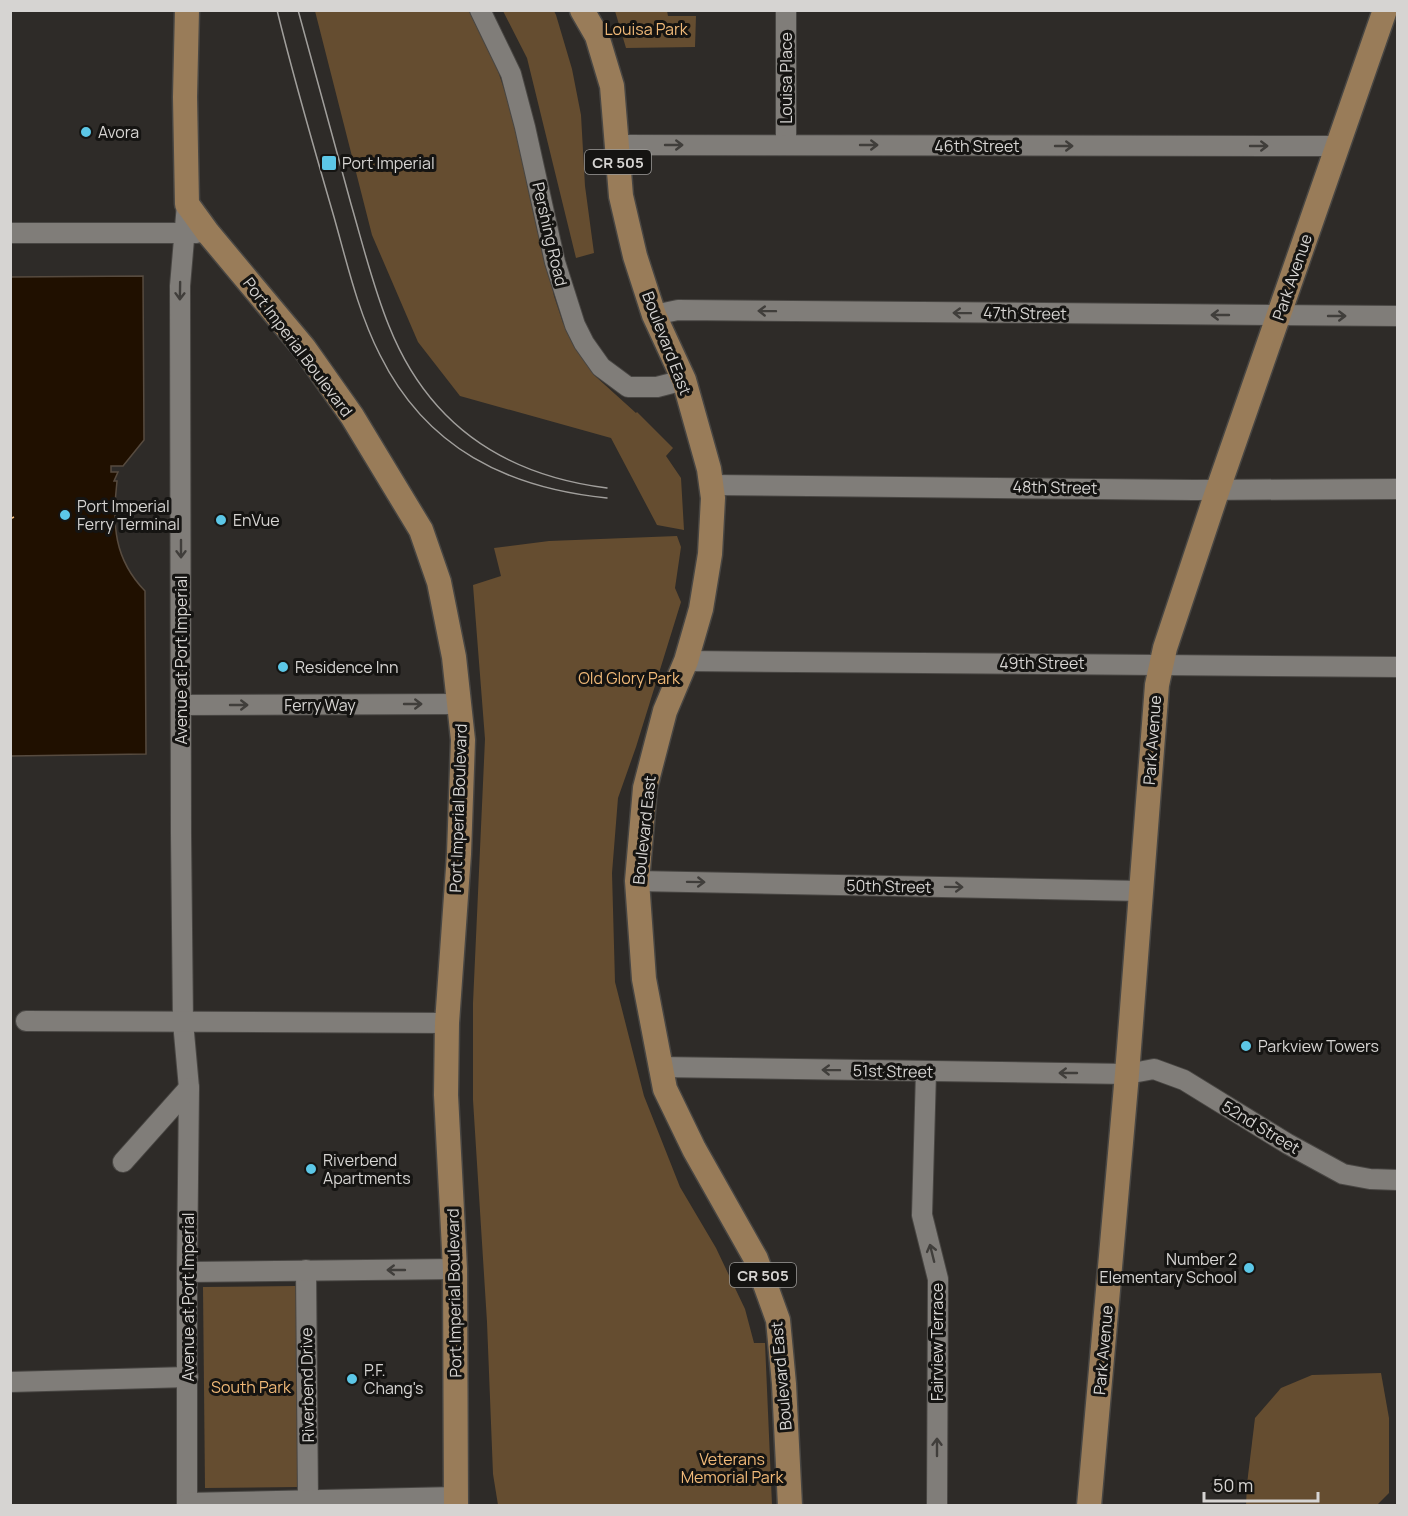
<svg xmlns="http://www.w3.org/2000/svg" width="1408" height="1516" viewBox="0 0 1408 1516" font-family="Manrope,sans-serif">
<rect width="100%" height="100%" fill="#2e2b28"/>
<!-- green -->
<g fill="#654d30">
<polygon points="315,11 469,11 493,56 512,113 554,296 563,323 594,375 636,413 637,412 673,448 666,456 681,478 684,530 657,525 611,438 460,396 418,342 372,235"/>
<polygon points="503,11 554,11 556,15 572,69 581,115 585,186 594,253 576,258 527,58"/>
<polygon points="615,11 667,11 668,16 696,16 695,47 626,48"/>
<polygon points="677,536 681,547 675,588 681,602 636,747 618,798 612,873 615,982 644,1096 680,1187 716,1248 745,1309 754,1343 765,1343 772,1505 498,1505 493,1474 487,1322 473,1100 473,1003 485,739 473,585 501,576 494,548 549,541"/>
<polygon points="296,1286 298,1487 205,1488 203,1287"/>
<polygon points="1381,1373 1389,1418 1389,1493 1377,1505 1246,1505 1247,1484 1255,1418 1281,1388 1312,1375"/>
</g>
<!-- water -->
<path fill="#201000" stroke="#574b3f" stroke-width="1.5" d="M143 276 144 440 123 466H111V472H118L114 481H117C112 525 114 559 145 591L146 754 11 756V277Z"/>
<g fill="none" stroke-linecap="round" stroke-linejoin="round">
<!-- ferry -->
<polyline stroke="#edb675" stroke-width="1.5" stroke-dasharray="8 6" stroke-linecap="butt" points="10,519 14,517"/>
<!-- minor casing -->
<g stroke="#484643" stroke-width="22">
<g id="minor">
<polyline points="480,10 511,74 525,127 555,262 575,325 584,343 601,367 628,387 657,387 684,380"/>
<polyline points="786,10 786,145"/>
<polyline points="616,145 1338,146"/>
<polyline points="187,204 180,286 181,834 183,1022 189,1088 187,1272 187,1506"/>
<polyline points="10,233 197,233"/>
<polyline points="654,315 678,310 1398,316"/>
<polyline points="712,485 1194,490 1398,489"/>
<polyline points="686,661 1398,667"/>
<polyline points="181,705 460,704"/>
<polyline points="637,881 1141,891"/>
<polyline points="26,1021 447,1023"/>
<polyline points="659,1067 1127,1074 1154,1069 1184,1080 1288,1144 1343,1174 1370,1179 1398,1180"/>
<polyline points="926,1072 922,1215 938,1279 937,1506"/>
<polyline points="123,1162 189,1088"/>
<polyline points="306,1270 308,1501"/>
<polyline points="187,1272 455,1269"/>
<polyline points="10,1382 188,1377"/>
<polyline points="187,1503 456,1497"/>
</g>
</g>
<!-- major casing -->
<g stroke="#484643" stroke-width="27">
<g id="major">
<polyline points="187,10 185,97 187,204 208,233 304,348 352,416 421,530 439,582 454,657 463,740 459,854 447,1023 446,1095 455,1269 456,1506"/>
<polyline points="582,10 597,36 612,86 621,196 635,256 654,315 684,380 709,469 713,498 710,554 701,609 686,661 665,711 645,788 637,881 644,979 665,1089 694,1149 756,1259 778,1320 784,1384 790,1506"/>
<polyline points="1089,1506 1127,1074 1157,685 1165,648 1218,489 1385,10"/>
</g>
</g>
<!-- minor -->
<use href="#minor" stroke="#807d79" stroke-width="20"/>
<!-- major -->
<use href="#major" stroke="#997c59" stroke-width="24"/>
<!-- tram -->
<g stroke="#a19f9c" stroke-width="1.5">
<path d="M277 10C294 80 314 148 334 217 347 263 358 312 380 355 426 448 507 488 607 498"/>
<path d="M298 10C316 75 333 139 351 204 363 245 373 287 389 326 428 424 504 475 607 488"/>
</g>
</g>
<!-- one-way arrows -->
<defs><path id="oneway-shaft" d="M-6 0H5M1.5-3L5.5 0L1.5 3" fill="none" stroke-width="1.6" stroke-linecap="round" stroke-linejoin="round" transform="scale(1.5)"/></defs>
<g stroke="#403e3b">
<use href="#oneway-shaft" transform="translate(674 145)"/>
<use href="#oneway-shaft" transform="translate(869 145)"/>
<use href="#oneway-shaft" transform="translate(1064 146)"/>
<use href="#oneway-shaft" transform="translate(1259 146)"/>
<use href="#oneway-shaft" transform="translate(180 291) rotate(91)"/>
<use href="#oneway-shaft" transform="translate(767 311) rotate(-179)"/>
<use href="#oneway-shaft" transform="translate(962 313) rotate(-179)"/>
<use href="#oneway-shaft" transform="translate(1220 315) rotate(-180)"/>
<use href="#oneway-shaft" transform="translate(1337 316)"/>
<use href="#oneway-shaft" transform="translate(181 549) rotate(90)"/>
<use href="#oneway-shaft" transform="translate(413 704)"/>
<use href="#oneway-shaft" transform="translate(239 705)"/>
<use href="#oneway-shaft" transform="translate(696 882) rotate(1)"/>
<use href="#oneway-shaft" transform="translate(954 887) rotate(1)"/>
<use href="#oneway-shaft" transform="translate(831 1070) rotate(-179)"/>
<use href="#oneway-shaft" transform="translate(1068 1073) rotate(-180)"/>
<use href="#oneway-shaft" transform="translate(932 1253) rotate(-104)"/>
<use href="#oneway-shaft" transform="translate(396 1270) rotate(180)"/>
<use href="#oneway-shaft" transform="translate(937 1447) rotate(-90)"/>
</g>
<!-- markers -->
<g fill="#5cc7e7" stroke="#151412" stroke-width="2">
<circle cx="86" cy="132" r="6"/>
<rect x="321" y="155" width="16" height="16" rx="3"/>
<circle cx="65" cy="515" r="6"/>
<circle cx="221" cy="520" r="6"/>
<circle cx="283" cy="667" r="6"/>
<circle cx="1246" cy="1046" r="6"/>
<circle cx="311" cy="1169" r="6"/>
<circle cx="1249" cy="1268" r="6"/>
<circle cx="352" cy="1379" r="6"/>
</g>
<g text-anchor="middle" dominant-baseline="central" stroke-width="6" stroke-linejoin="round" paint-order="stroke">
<!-- shield labels -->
<g fill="#151412" stroke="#9c9a98" stroke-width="1.5">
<rect x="585" y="150" width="66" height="24" rx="4.5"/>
<rect x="730" y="1263" width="66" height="24" rx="4.5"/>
</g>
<g font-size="15" font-weight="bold" fill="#d6d4d2">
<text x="618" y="162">CR 505</text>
<text x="763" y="1275">CR 505</text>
</g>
<!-- park labels -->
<g font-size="16" fill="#f0b978" stroke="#151412">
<text x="646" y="29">Louisa Park</text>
<text x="629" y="678">Old Glory Park</text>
<text x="251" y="1387">South Park</text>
<text x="732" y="1459">Veterans<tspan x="732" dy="18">Memorial Park</tspan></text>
</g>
<!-- street labels -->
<g font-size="16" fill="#d6d4d2" stroke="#151412">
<text transform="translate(786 78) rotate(-90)">Louisa Place</text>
<text x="977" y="146">46th Street</text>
<text transform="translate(550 234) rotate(77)">Pershing Road</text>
<text transform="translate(1292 277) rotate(-71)">Park Avenue</text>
<text transform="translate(1025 313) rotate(1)">47th Street</text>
<text transform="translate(667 343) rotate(69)">Boulevard East</text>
<text transform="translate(298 347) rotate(53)">Port Imperial Boulevard</text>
<text transform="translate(1055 487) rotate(1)">48th Street</text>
<text transform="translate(181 660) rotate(-90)">Avenue at Port Imperial</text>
<text x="1042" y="663">49th Street</text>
<text x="320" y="705">Ferry Way</text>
<text transform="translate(1152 740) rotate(-86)">Park Avenue</text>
<text transform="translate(458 808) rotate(-88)">Port Imperial Boulevard</text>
<text transform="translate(644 830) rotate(-84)">Boulevard East</text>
<text transform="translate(889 886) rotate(1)">50th Street</text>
<text transform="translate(893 1071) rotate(1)">51st Street</text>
<text transform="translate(1261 1127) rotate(31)">52nd Street</text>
<text transform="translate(454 1293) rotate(-91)">Port Imperial Boulevard</text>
<text transform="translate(188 1297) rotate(-90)">Avenue at Port Imperial</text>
<text transform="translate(937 1342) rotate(-90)">Fairview Terrace</text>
<text transform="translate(1103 1350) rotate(-85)">Park Avenue</text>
<text transform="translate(781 1376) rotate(-95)">Boulevard East</text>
<text transform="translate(307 1385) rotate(-91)">Riverbend Drive</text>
</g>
<!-- poi labels -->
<g font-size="16" fill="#d6d4d2" stroke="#151412" text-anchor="start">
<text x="98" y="132">Avora</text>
<text x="342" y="163">Port Imperial</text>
<text x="77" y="506">Port Imperial<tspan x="77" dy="18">Ferry Terminal</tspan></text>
<text x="233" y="520">EnVue</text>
<text x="295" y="667">Residence Inn</text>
<text x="1258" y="1046">Parkview Towers</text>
<text x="323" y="1160">Riverbend<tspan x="323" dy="18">Apartments</tspan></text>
<text x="1237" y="1259" text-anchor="end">Number 2<tspan x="1237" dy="18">Elementary School</tspan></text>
<text x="364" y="1370">P.F.<tspan x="364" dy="18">Chang's</tspan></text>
</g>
</g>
<!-- border -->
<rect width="1408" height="1516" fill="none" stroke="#d6d4d2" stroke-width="24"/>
<!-- scale -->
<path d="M1204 1492v9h114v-9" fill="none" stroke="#d6d4d2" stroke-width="3"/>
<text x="1213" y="1492" font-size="18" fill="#d6d4d2" stroke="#151412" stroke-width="4.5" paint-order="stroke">50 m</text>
</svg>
